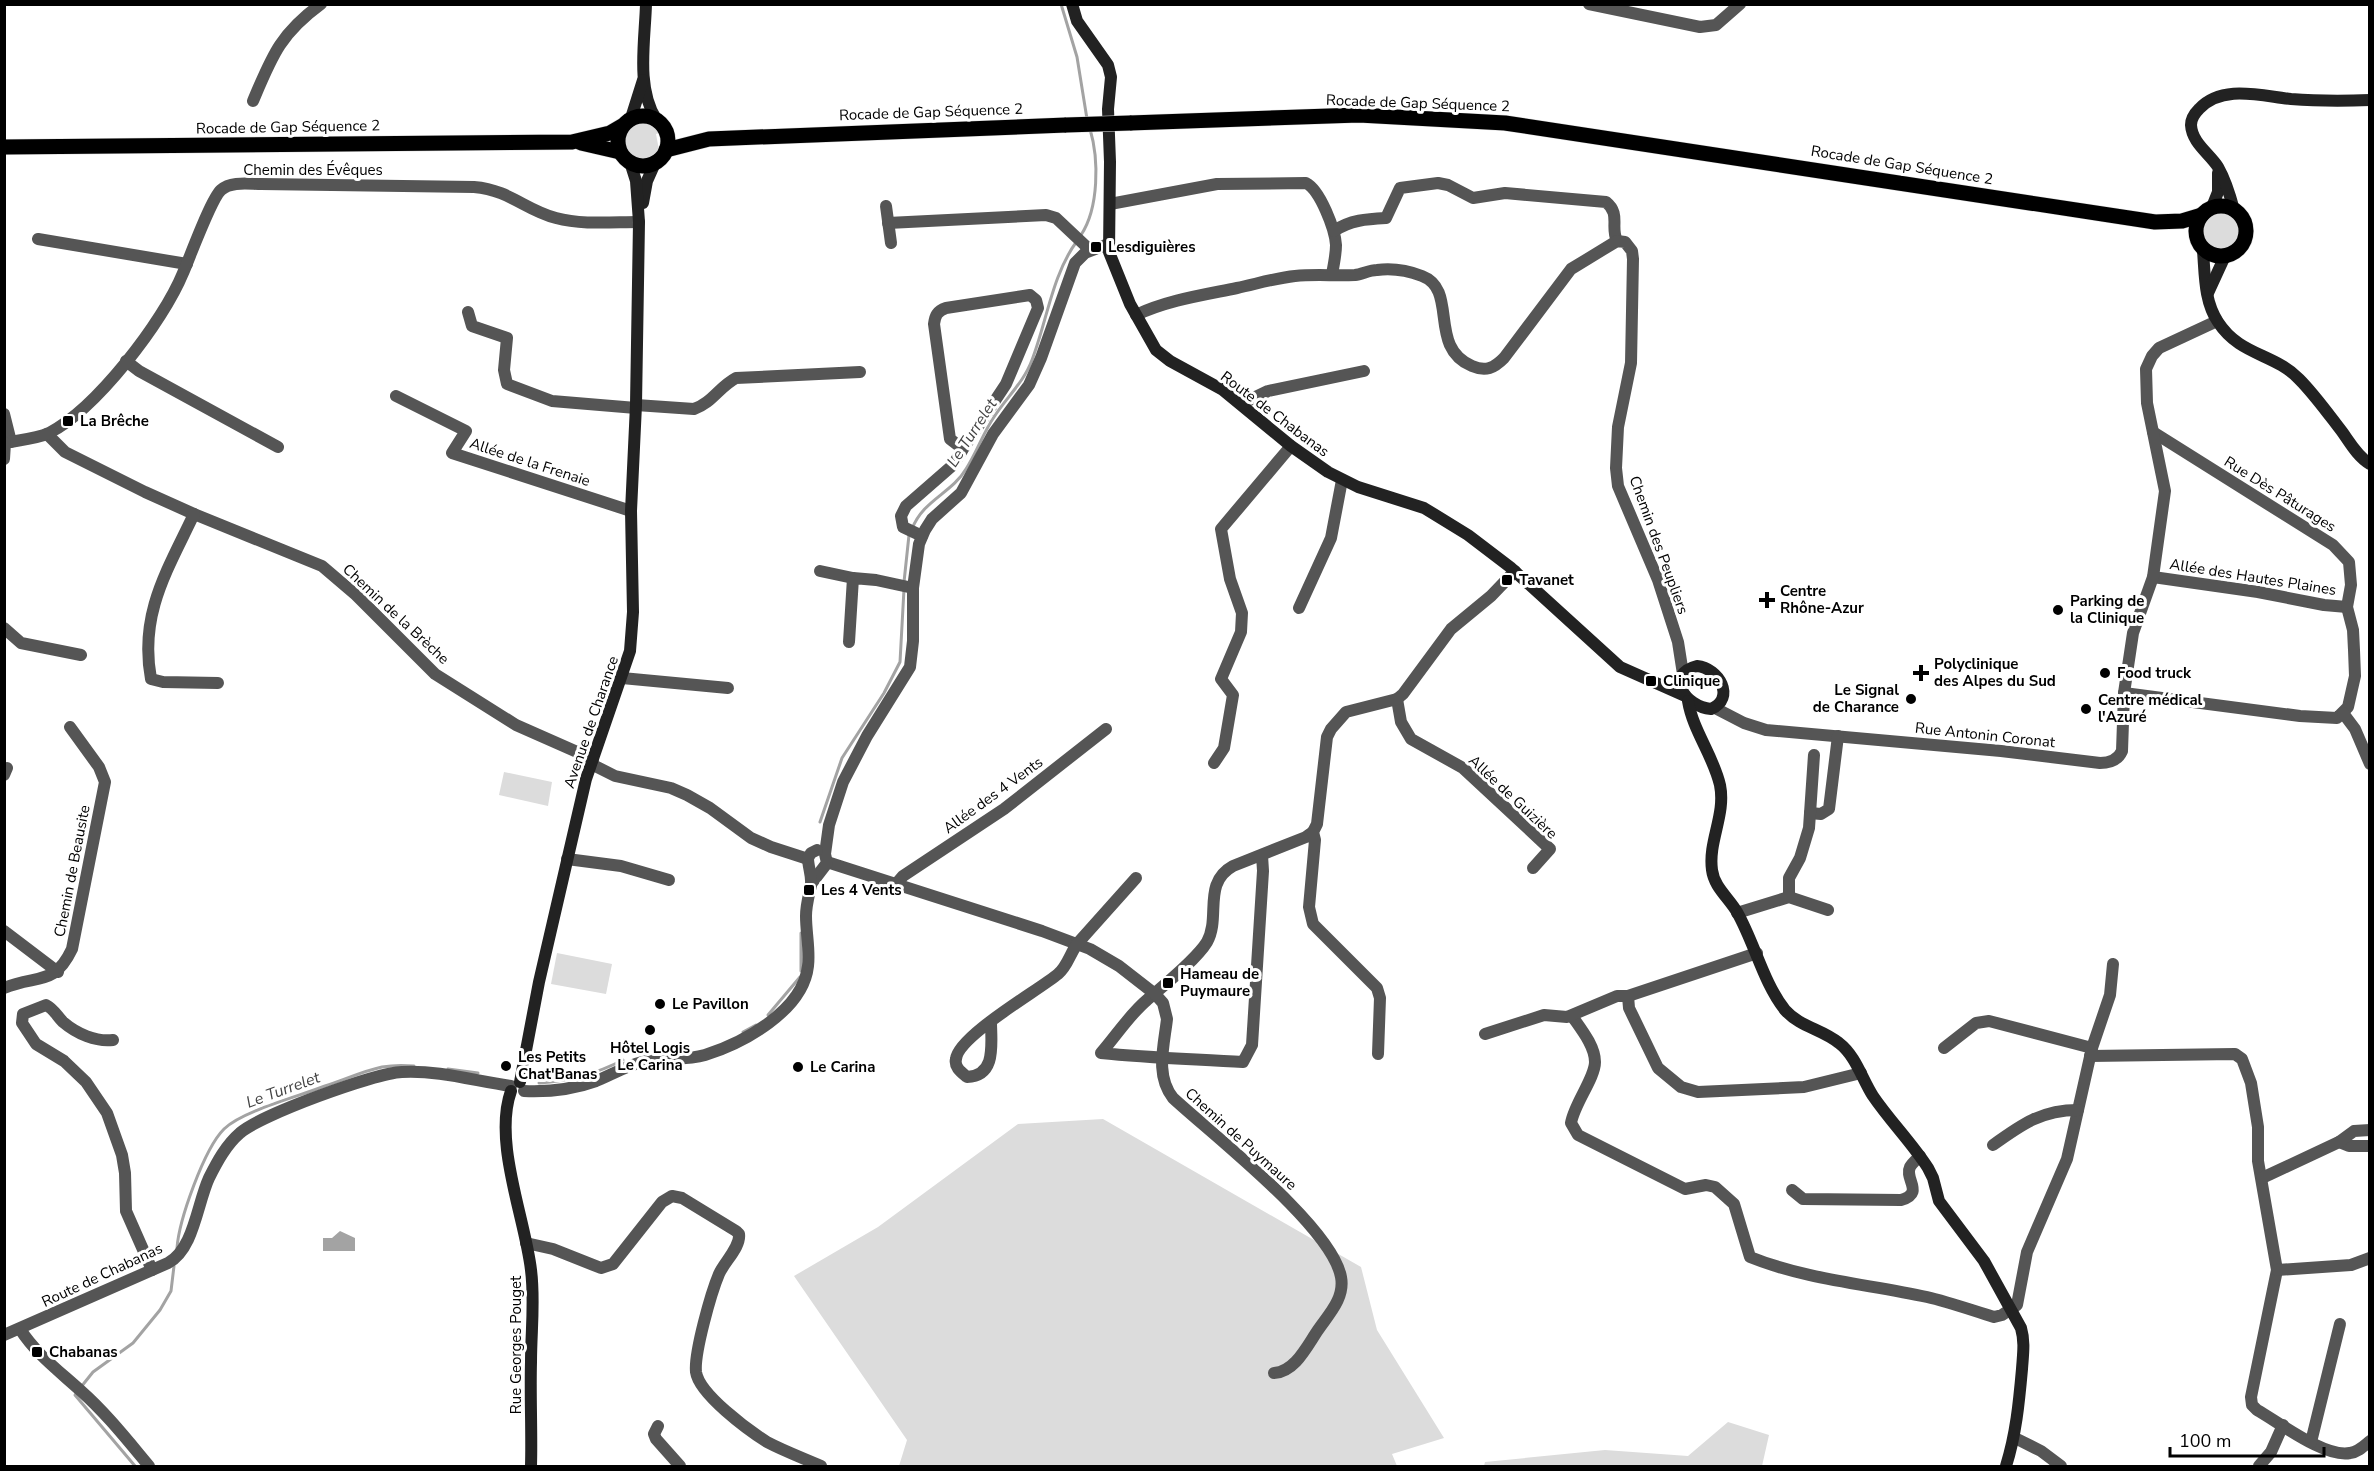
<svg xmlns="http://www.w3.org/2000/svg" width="2374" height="1471" viewBox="0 0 2374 1471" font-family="'Nunito Sans',sans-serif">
<rect width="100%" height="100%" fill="#fff"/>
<!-- green -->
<g fill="#dcdcdc">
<polygon points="641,122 651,124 659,133 656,134 659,150 647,159 632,157 623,144 627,129"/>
<circle cx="2221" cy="232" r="19"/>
<polygon points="504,772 552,782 548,806 499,795"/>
<polygon points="557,953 612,964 606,994 551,984"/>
<polygon points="1103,1119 1361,1267 1377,1330 1444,1438 1392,1454 1397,1466 899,1466 907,1440 794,1276 878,1227 1018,1124"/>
<polygon points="1728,1422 1769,1435 1762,1466 1484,1466 1485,1462 1605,1450 1688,1456"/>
</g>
<!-- water -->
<polygon fill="#a3a3a3" points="340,1231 355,1238 355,1251 323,1251 323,1238 332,1238"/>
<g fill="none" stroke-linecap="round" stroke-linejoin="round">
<!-- stream -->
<g stroke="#a3a3a3" stroke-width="3">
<polyline points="1061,4 1077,57 1087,119"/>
<path d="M1081 235C1099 208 1099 159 1090 129"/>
<path d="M912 529C923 500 952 493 966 469 977 452 983 433 994 417 1006 398 1024 382 1032 360 1047 321 1052 275 1077 241"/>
<polyline points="904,582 909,535"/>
<polyline points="820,822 842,758 884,693 900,662 904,589"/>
<polyline points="801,971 801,933"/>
<polyline points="768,1015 800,977"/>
<polyline points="743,1032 756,1025"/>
<polyline points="448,1069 478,1073"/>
<path d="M539 1083C570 1081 596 1074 623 1060"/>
<path d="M177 1248C179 1220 204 1149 224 1129 242 1111 300 1096 325 1086 344 1080 363 1071 382 1067 393 1065 403 1065 414 1066"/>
<polyline points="81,1387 93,1372 133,1343 160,1310 171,1291 174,1266"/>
<polyline points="77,1392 75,1395 135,1466"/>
</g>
<!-- primary casing -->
<g stroke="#dbdbdb" stroke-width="16">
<g id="primary">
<circle cx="643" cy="141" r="25"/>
<polyline points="1130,123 1359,115 1505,123 2155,222 2182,221 2202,215"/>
<polyline points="581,143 620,152"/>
<polyline points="4,147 572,142 610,133 622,126"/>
<polyline points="666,150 709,139 1066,125"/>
<circle cx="2221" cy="231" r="25"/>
</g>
</g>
<!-- street -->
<g stroke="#555" stroke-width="12">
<polyline points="1589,4 1700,27 1716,25 1740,4"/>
<path d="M253 101C272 56 280 34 321 4"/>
<path d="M1110 204 1217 184 1306 183C1320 190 1335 229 1336 245 1336 254 1334 264 1332 274"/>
<polyline points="886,206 891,243"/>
<polyline points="888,223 1046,215 1056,218 1090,250"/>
<path d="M1334 231C1350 220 1367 219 1386 218L1400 188 1438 183 1448 185 1473 198 1505 193 1606 202C1621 214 1610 227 1617 241"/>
<polyline points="38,239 187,264"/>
<polyline points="468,312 472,326 507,338 504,370 507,384 552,401 636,408"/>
<path d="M1136 315C1168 300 1203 295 1237 288 1256 284 1276 278 1295 276 1315 274 1335 276 1355 275 1362 274 1370 270 1377 270 1392 268 1409 271 1422 276 1459 290 1427 347 1472 366 1486 372 1494 368 1504 358L1571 269 1617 241 1625 242 1632 251 1633 259 1631 363 1618 427 1616 468 1618 486 1658 580 1678 642 1683 674"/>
<polyline points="126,361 139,371 278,447"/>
<polyline points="396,396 466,431 452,453 631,511"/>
<polyline points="1241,404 1268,391 1364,371"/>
<path d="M636 405 694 409C712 403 719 387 736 378L860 372"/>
<polyline points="4,414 11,442"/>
<polyline points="47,434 65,452 145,492 194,514 322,566 356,595 435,674 516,725 593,759"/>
<path d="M4 443C19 440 36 439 49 433 96 409 163 322 183 273 190 257 211 199 221 190 231 181 249 184 261 184L474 187C510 190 525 210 556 218 582 225 612 222 639 222"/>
<polyline points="4,459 5,443"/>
<path d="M194 514C167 571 139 614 151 679L163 682 218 683"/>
<path d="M922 536 903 527 901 516 906 506 953 465 963 449 1006 384 1038 308 1036 300 1030 295 946 308C937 311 935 316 934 324L950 439 963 449"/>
<polyline points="820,571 853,578"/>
<polyline points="2153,577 2258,592 2324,605 2347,607"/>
<polyline points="1299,608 1331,538 1342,480"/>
<polyline points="4,628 21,643 81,655"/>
<polyline points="849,642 853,578 876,580 913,588"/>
<polyline points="622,678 728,688"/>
<polyline points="2124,693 2300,716 2337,718 2348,707 2355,676 2354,650 2353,630 2347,607 2351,585 2349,562 2333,545 2153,432"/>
<polyline points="1397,699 1401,722 1411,739 1463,768 1550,849 1533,868"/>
<path d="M1715 708 1744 723 1766 730 2001 751 2100 763C2110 763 2118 760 2122 751L2124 693 2133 633 2153 577 2165 491 2147 403 2146 369 2152 356 2159 348 2217 321"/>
<polyline points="2343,713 2355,729 2370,764"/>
<polyline points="1214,763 1224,748 1233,695 1221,679 1241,632 1242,613 1230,579 1221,529 1291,446"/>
<polyline points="591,764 615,776 671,788 687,795 710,808 751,838 771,847 808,859"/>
<polyline points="4,775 7,768"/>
<polyline points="1810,813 1821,814 1829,809 1838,736"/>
<path d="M1262 855 1263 871 1252 1045 1243 1062C1195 1059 1149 1058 1101 1053 1116 1036 1130 1014 1147 1000 1163 986 1196 960 1207 942 1221 917 1202 883 1233 866L1306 837 1313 832"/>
<polyline points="567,859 621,866 669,880"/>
<path d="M827 862 1042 931 1090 949 1119 966 1155 994 1163 1003 1167 1019C1164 1046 1155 1075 1173 1098 1213 1135 1332 1227 1341 1277 1345 1298 1329 1314 1318 1330 1307 1346 1295 1372 1274 1373"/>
<polyline points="897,883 903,876 1004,809 1106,729"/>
<polyline points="811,884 827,863 825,854 829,825 843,782 867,736 910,667 913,641 913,588 919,544 925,530 932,519 961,493 993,434 1029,385 1041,358 1075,263 1085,253 1108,244"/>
<polyline points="1789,897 1789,878 1800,858 1809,828 1814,755"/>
<polyline points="1737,913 1789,897 1828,910"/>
<polyline points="4,931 58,972"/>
<path d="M4 988C37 974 54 987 72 949L105 782 99 767 70 727"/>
<polyline points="1628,996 1629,1008 1658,1068 1681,1087 1698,1092 1804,1087 1861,1073"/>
<path d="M1572 1016C1581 1029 1595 1046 1595 1062 1595 1078 1574 1104 1571 1123L1578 1135 1685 1189 1706 1185 1715 1187 1734 1204 1750 1257C1807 1280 1868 1284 1927 1297 1949 1302 1971 1310 1994 1317L2002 1315 2017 1305 2027 1252 2067 1159 2092 1048 2110 995 2113 964"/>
<path d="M991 1022C991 1043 997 1076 967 1077 961 1072 954 1067 956 1059 958 1036 1039 990 1058 974 1067 967 1070 954 1077 944L1136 878"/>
<polyline points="1485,1034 1544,1015 1567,1017 1617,996 1628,996 1757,953"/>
<path d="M113 1040C96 1042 77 1034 63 1022 57 1016 54 1009 46 1005L23 1014 22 1023 36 1044 64 1061 86 1082 107 1113 122 1155 125 1173 126 1211 152 1270"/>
<polyline points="1944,1048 1976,1023 1989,1021 2092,1048"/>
<polyline points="1378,1054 1380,998 1377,988 1313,924 1309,907 1315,840 1313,832 1317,824 1327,737 1331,729 1346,712 1397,699 1403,694 1451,629 1491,596 1515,571"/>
<path d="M2090 1056 2235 1054 2242 1059 2251 1083 2258 1127V1161L2277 1270 2251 1397 2252 1405 2257 1410C2280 1423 2325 1458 2350 1453 2358 1452 2364 1446 2370 1441"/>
<path d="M524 1091C547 1092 574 1089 596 1081 611 1075 626 1066 642 1062 663 1057 685 1061 705 1055 743 1043 803 1011 808 966 810 950 806 933 806 916 806 905 809 895 811 885 812 875 808 867 808 858L811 853 817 850"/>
<polyline points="2339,1142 2349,1146 2370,1146"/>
<path d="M1993 1145C2022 1124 2042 1110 2078 1110"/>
<polyline points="2262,1178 2339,1142 2354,1131 2370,1130"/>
<path d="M1792 1190 1803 1199 1901 1200C1925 1193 1904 1179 1910 1167 1912 1163 1917 1159 1920 1156"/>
<path d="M526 1243 553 1249 601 1268 613 1264 662 1202 672 1196 682 1198 736 1231 739 1234C741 1247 724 1262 719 1274 711 1293 694 1353 696 1372 699 1394 748 1430 767 1442 784 1451 803 1458 821 1466"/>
<polyline points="2277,1270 2351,1265 2370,1258"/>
<path d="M20 1329C36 1354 59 1371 81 1391 106 1413 128 1441 149 1466"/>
<path d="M4 1335 168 1263C194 1249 197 1204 209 1178 217 1162 226 1145 240 1133 260 1115 375 1073 402 1072 439 1070 475 1081 511 1086"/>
<polyline points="658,1426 654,1434 656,1439 680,1466"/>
<polyline points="2015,1438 2041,1451 2061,1466"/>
<polyline points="2311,1442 2340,1324"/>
<polyline points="2259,1466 2271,1452 2283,1425"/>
</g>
<!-- secondary -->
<g stroke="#222" stroke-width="12">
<path d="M646 4C645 41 636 87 656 119"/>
<polyline points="1072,4 1077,21 1108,65 1111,77 1108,109 1110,162 1109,252 1130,304 1156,350 1170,361 1223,390 1291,446 1328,472 1358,487 1424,508 1468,535 1510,567 1620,667 1683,695"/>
<polyline points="631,118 643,80"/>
<polyline points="643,203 647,181 655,163"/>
<polyline points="2212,207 2218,192 2218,173"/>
<path d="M2234 210C2230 195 2226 181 2218 167 2209 153 2192 143 2191 125 2191 119 2195 113 2199 109 2222 84 2261 96 2291 99 2317 101 2344 101 2370 100"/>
<path d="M2203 251C2205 275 2204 301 2218 322 2240 356 2274 353 2299 379 2315 395 2329 415 2343 433 2350 443 2358 457 2370 464"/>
<polyline points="2208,293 2225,256"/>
<path d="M1697 666C1719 668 1736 698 1711 709 1685 707 1664 674 1697 666Z"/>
<path d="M1688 701C1693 731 1713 755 1720 785 1726 815 1708 841 1712 870 1714 887 1729 898 1737 912 1755 944 1763 982 1785 1010 1800 1027 1822 1029 1839 1043 1856 1056 1862 1079 1873 1096 1890 1121 1912 1143 1928 1168L1933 1178 1939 1201 1984 1261 2021 1328C2025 1342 2023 1354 2022 1369 2019 1403 2016 1434 2006 1466"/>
<polyline points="520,1082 539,982 586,779 630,651 633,612 631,511 636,405 639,222 636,181 630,162"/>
<path d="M511 1091C493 1142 525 1218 531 1270 535 1301 531 1331 531 1362 530 1397 532 1432 531 1466"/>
</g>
<!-- primary -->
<use href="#primary" stroke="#000" stroke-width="15"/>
<!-- primary-bridge casing -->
<g stroke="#dbdbdb" stroke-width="16" stroke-linecap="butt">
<polyline id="primary-bridge" points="1066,125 1130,123"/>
</g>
<!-- primary-bridge -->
<use href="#primary-bridge" stroke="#000" stroke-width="15"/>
</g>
<!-- markers -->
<g fill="#000" stroke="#fff" stroke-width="2">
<rect x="1090" y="241" width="12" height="12" rx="3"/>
<rect x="62" y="415" width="12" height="12" rx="3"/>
<rect x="1501" y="574" width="12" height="12" rx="3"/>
<path d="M1764 591h6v6h6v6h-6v6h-6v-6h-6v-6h6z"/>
<circle cx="2058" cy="610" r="6"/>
<path d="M1918 664h6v6h6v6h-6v6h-6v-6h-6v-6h6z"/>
<circle cx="2105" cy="673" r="6"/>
<rect x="1645" y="675" width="12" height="12" rx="3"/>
<circle cx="1911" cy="699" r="6"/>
<circle cx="2086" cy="709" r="6"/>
<rect x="803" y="884" width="12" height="12" rx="3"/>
<rect x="1162" y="977" width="12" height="12" rx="3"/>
<circle cx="660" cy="1004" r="6"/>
<circle cx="650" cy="1030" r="6"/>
<circle cx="506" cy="1066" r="6"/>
<circle cx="798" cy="1067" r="6"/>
<rect x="31" y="1346" width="12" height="12" rx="3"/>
</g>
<g text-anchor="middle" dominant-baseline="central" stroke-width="6" stroke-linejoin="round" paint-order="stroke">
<!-- street labels -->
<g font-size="15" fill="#000" stroke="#fff">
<text transform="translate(1418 103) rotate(2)">Rocade de Gap Séquence 2</text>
<text transform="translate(931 112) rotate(-2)">Rocade de Gap Séquence 2</text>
<text transform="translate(288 127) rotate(-1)">Rocade de Gap Séquence 2</text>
<text transform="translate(1902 165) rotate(9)">Rocade de Gap Séquence 2</text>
<text x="313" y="170">Chemin des Évêques</text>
<text transform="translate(1275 414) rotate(37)">Route de Chabanas</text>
<text transform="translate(530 462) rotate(18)">Allée de la Frenaie</text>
<text transform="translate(2280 494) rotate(32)">Rue Dès Pâturages</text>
<text transform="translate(1659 545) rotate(70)">Chemin des Peupliers</text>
<text transform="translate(2253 577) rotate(9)">Allée des Hautes Plaines</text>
<text transform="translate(396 614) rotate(43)">Chemin de la Brèche</text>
<text transform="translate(591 722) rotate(-71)">Avenue de Charance</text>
<text transform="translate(1985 735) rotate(6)">Rue Antonin Coronat</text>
<text transform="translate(993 795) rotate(-36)">Allée des 4 Vents</text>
<text transform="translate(1513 797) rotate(43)">Allée de Guizière</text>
<text transform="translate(72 871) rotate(-79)">Chemin de Beausite</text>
<text transform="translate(1241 1139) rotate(42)">Chemin de Puymaure</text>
<text transform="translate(102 1275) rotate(-25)">Route de Chabanas</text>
<text transform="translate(516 1345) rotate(-90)">Rue Georges Pouget</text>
</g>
<!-- poi labels -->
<g font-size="15" font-weight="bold" fill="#000" stroke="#fff" text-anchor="start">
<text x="1108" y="247">Lesdiguières</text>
<text x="80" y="421">La Brêche</text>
<text x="1519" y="580">Tavanet</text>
<text x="1780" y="591">Centre<tspan x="1780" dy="17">Rhône-Azur</tspan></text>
<text x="2070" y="601">Parking de<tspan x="2070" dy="17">la Clinique</tspan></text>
<text x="1934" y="664">Polyclinique<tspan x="1934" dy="17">des Alpes du Sud</tspan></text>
<text x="2117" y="673">Food truck</text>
<text x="1663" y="681">Clinique</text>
<text x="1899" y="690" text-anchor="end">Le Signal<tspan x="1899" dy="17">de Charance</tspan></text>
<text x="2098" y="700">Centre médical<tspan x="2098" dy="17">l'Azuré</tspan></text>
<text x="821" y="890">Les 4 Vents</text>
<text x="1180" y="974">Hameau de<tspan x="1180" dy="17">Puymaure</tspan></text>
<text x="672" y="1004">Le Pavillon</text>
<text x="650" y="1048" text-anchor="middle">Hôtel Logis<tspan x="650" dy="17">Le Carina</tspan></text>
<text x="518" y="1057">Les Petits<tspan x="518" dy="17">Chat'Banas</tspan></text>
<text x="810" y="1067">Le Carina</text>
<text x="49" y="1352">Chabanas</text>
</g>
<!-- water labels -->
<g font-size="16" font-style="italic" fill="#444" stroke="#fff">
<text transform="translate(972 433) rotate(-57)">Le Turrelet</text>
<text transform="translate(283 1090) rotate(-20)">Le Turrelet</text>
</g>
</g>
<!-- border -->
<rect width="2374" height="1471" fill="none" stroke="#000000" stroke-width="12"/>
<!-- scale -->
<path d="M2170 1447v9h154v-9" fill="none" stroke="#000000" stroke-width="3"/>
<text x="2179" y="1447" font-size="18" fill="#000000" stroke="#ffffff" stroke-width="4.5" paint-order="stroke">100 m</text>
</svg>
